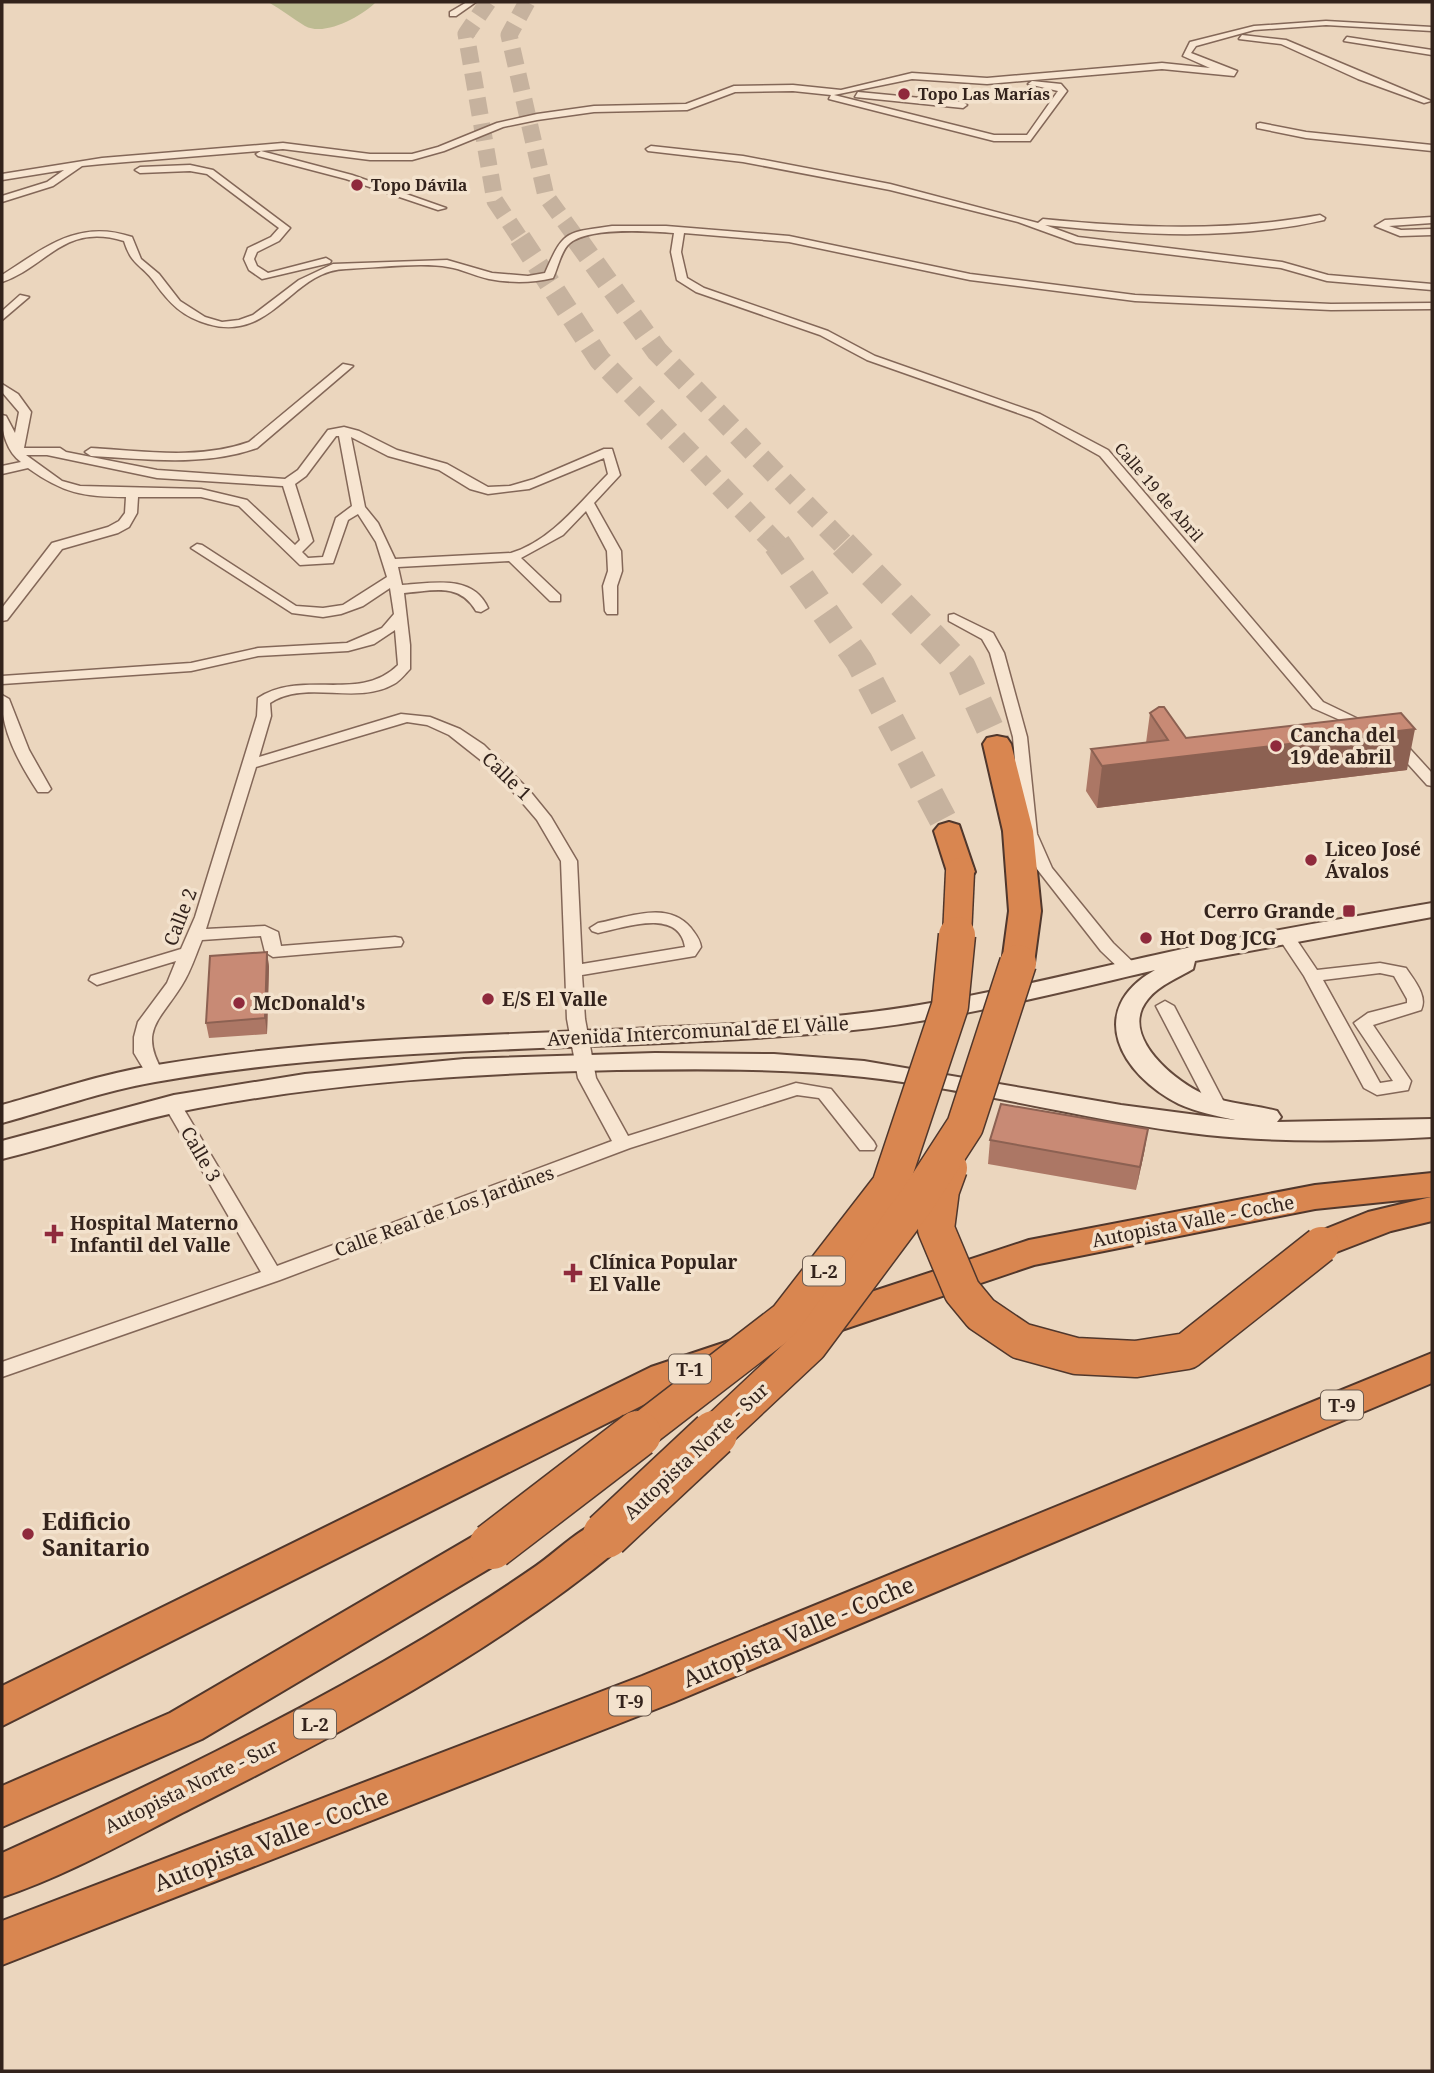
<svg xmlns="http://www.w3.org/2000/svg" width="1434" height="2073" viewBox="0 0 1434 2073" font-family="'Noto Serif',serif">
<rect width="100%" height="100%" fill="#ebd6be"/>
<!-- cemetery -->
<path fill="#bdbb92" d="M268 2H376C362 16 325 37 305 26 293 19 281 9 268 2Z"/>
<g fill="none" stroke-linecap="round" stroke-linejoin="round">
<!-- highway-tunnel-far2 -->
<g stroke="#c6b29e" stroke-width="17" stroke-dasharray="17 9" stroke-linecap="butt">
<polyline points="488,2 466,34 495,201 521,240"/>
<polyline points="527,2 509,35 546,196 578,240"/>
</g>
<!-- highway-tunnel-far1 -->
<g stroke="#c6b29e" stroke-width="22" stroke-dasharray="22 10" stroke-linecap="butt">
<polyline points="520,238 600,360 778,546"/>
<polyline points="576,238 657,351 845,546"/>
</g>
<!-- highway-tunnel -->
<g stroke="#c6b29e" stroke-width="28" stroke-dasharray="28 14" stroke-linecap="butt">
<polyline points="777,544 859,661 949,831"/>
<polyline points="843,544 962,667 997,744"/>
</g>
<!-- street casing -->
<g stroke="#836758" stroke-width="3">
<g id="street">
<polygon points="467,2 476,2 456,16 450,16 450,12"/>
<polygon points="1326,21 1432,27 1432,31 1326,25 1254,30 1196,46 1191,53 1237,71 1234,76 1162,69 987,84 912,79 834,95 994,135 1027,135 1058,91 1028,84 1032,81 1061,84 1067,91 1030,141 994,141 829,99 831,95 793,91 735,92 687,110 594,112 537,120 503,127 444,151 412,160 370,160 283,149 102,164 82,166 53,186 2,202 2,196 47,182 64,170 2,180 2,174 102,158 283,143 370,154 412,154 438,147 497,123 537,114 594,106 686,104 734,86 793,85 841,90 912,73 987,78 1162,63 1210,68 1183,56 1190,42 1254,26"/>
<polygon points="1242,35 1286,40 1431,101 1424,103 1358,79 1281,44 1239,39"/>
<polygon points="1347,37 1432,50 1432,55 1344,41"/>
<polygon points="858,92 963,102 967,105 963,108 855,97"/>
<polygon points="1260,123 1306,132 1432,145 1432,151 1306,138 1257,128 1257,124"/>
<path d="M651 146 743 156 890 184 1038 223 1043 219C1136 228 1227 232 1320 215L1325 218 1324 220C1232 241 1138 235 1045 225L1078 237 1282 262 1328 275 1432 284V290L1327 281 1281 268 1076 243 1018 222 890 190 743 162 648 151 646 149Z"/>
<polygon points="261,151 352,175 446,208 438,210 346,179 258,156 256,154"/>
<polygon points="190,165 213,170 290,228 279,241 257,252 254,259 257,266 268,273 326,258 331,261 330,263 262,279 249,270 244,259 248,248 271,237 279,228 207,174 190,171 140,173 135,170 140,167"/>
<polygon points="1432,217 1432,223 1389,226 1401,230 1432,229 1432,235 1400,236 1375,226 1385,220"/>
<path d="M612 226H666L789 236 970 274 1135 295 1331 304 1432 303V309L1331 310 1135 301 970 280 789 242 684 233 681 252 687 278 704 288 828 331 875 356 1040 414 1108 450 1323 702 1377 728 1370 732 1365 731 1313 708 1100 456 1032 418 867 360 820 335 696 292 677 280 671 252 674 233C648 231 590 227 570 243 561 250 558 268 553 278 532 283 510 283 489 279 475 276 462 269 448 267 422 262 374 268 346 269 292 270 272 343 208 324 183 317 169 303 155 283 142 264 132 267 124 241 64 222 47 267 2 282V275C46 247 78 219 132 237L141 259 159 274 180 301 205 317 222 322 239 320 253 315 299 280 333 264 447 260 492 273 528 276 545 273C564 229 566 233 612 226Z"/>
<polygon points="20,295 29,297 2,320 2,311"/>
<path d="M343 364 353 366 257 448C203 467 148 459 91 456L85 452 91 448C144 451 198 460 249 442Z"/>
<path d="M2 384 18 394 31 412 24 448H60L66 452 157 470 285 479 298 470 328 430 344 427 359 431 397 450 447 464 488 487 510 486 534 479 604 449H612L620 475 594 503 621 551 622 571 617 586V614H607L605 611 603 586 608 571 607 551 586 511 563 535 521 558 560 595V601H550L509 561 398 567 402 585C433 583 473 574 488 608L481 612 476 611C459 582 433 591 404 593L410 645V669C405 674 400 681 394 684 356 706 306 679 270 703L271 716 259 757 401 714 430 717 460 729 484 745 529 790 551 817 577 861 582 964 685 947C679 907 623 928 598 933L592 931 590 928 598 923C629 917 668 900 691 928 696 935 700 939 701 947L695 956 582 975 585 1019 596 1078 628 1136 796 1083 831 1089 874 1142 876 1146 874 1150H860L819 1098 797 1095 630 1148 280 1280 2 1377V1362L261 1272 164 1105 167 1101H179L277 1266 612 1141 578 1078 567 1019 561 861 537 820 497 773 449 735 427 725 407 722 256 767 206 929 265 926 278 932 281 946 395 937 401 938 403 942 401 946 273 957 265 952 261 936 202 940C196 954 191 971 182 985 159 1022 138 1030 164 1074L161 1078H149L134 1053V1037L138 1022 167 983 176 961 97 985 89 980 91 976 181 949 195 917 257 716 258 698C302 669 360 703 398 665L395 630 374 644 348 651 258 656 191 671 2 684V676L191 663 258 648 347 643 382 628 394 614 390 588 363 606 341 614 323 617 292 613 191 548 197 544 202 545 296 606 323 608 343 605 387 577 376 542 358 514 348 520 333 563 300 565 239 506 201 497H138L137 513 129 527 118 533 62 549 7 620 2 621V608L52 543 108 527 119 521 125 513 126 497C83 497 63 493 28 468L2 474V466L21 462C7 452 1 431 2 415L6 416 15 433 19 412 2 392ZM336 436H339L352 506 336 518 323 557 308 558 302 552 313 541 295 484 306 476ZM351 437 388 456 439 470 470 489 488 494 529 489 604 458 608 474C579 503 551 541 511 553L395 559 378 523 365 507ZM26 455H47L157 478 283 486 300 540 295 545 247 500 201 489 80 486 62 481Z"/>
<polygon points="954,614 993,633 1004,653 1027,737 1037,834 1052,868 1113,943 1136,965 1138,969 1136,973 1124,973 1101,951 1037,869 1021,834 1013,737 990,653 982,639 949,621 949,615"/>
<path d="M2 695 9 699 29 750 51 789 48 792H38C19 763 0 729 2 695Z"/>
<polygon points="1395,737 1400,738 1432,773 1432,786 1427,785 1390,744 1388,741"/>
<path d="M1286 932 1292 933 1317 970 1380 963 1406 968C1414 980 1428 996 1421 1010L1373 1025 1411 1081 1408 1090 1377 1095 1364 1088 1304 976 1278 937ZM1380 973 1394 976 1407 999V1003L1368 1013 1354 1023 1393 1081 1380 1083 1323 980Z"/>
<polygon points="1165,1001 1174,1006 1226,1106 1223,1110 1217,1112 1208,1106 1156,1006"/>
</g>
</g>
<!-- secondary casing -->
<g stroke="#64493b" stroke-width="4">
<path id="secondary" d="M1432 903V917L1195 961 1193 969C1178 978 1159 985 1148 999 1117 1036 1177 1084 1208 1096 1230 1104 1254 1105 1277 1111L1281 1117 1277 1122 1432 1119V1137C1357 1141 1282 1143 1207 1135 1092 1122 979 1090 864 1077 782 1068 699 1069 617 1070 477 1073 336 1082 198 1108 132 1120 67 1143 2 1159V1141L174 1095 305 1074 464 1059 655 1053 774 1054 864 1061 1121 1105 1235 1120C1217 1116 1196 1112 1179 1104 1121 1075 1084 1010 1155 970 1052 994 949 1021 844 1031 615 1053 382 1042 155 1082 103 1091 53 1109 2 1123V1105C53 1091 104 1073 157 1065 385 1027 617 1038 846 1015 952 1004 1056 977 1160 954 1250 934 1341 919 1432 903Z"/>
</g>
<!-- highway casing -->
<g stroke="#50372c" stroke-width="4">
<g id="highway">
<polygon points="997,736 1007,738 1011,744 1033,831 1041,911 1034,963 1029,970 1018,973 1007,970 1002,963 1009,911 1003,831 983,744 987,738"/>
<polygon points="949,822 959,825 975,872 971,878 960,881 949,878 934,831 939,825"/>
<polygon points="1432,1173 1432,1221 1391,1231 1321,1258 1308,1254 1303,1245 1308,1236 1368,1212 1431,1197 1315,1209 1034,1265 815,1339 801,1335 796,1325 801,1315 1029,1240 1315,1185"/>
<polygon points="738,1338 752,1342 757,1352 752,1362 679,1387 2,1726 2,1686 651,1367"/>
<polygon points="1432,1353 1432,1383 674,1702 2,1965 2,1921 642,1676"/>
<path d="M606 1519 621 1523 627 1535 621 1547C492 1654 339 1734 190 1809 129 1840 66 1876 2 1897V1853C146 1788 288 1719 424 1638 462 1615 500 1591 536 1566 559 1550 580 1527 606 1519Z"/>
<polygon points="492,1530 507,1534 513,1546 507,1558 202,1739 2,1827 2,1786 170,1713 477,1534"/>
</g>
</g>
<!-- street -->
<use href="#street" fill="#f7e5d1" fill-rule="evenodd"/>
<!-- secondary -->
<use href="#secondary" fill="#f7e5d1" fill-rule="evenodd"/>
<!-- highway -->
<use href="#highway" fill="#d98650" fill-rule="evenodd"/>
<!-- highway-bridge-far2 casing -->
<g stroke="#50372c" stroke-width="31" stroke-linecap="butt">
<polyline id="highway-bridge-far2" points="957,936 960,872"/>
</g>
<!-- highway-bridge-far1 casing -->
<g stroke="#50372c" stroke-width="39" stroke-linecap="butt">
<g id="highway-bridge-far1">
<polyline points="949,1168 941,1190 936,1229 962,1291 981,1314 1021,1341 1076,1356 1136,1359 1187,1351 1321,1245"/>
<polyline points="635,1436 787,1319 890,1186 950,1006 957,935"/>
<polyline points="712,1436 809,1345 917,1200 965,1126 1018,963"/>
</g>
</g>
<!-- highway-bridge casing -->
<g stroke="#50372c" stroke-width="49" stroke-linecap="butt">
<g id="highway-bridge">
<polyline points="606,1535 714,1434"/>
<polyline points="492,1546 638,1434"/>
</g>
</g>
<!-- highway-bridge-far2 -->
<use href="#highway-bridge-far2" stroke="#d98650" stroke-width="28"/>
<!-- highway-bridge-far1 -->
<use href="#highway-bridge-far1" stroke="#d98650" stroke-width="36"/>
<!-- highway-bridge -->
<use href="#highway-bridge" stroke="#d98650" stroke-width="46"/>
</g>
<!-- wall -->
<g fill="#ac7765">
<polygon points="1150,713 1186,738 1407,770 1097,808 1086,791 1091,749 1146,743"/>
<polygon points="267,952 269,967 267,1034 209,1038 206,1023"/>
<polygon points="1148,1129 1144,1153 1136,1190 988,1164 990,1140"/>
</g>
<!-- shaded-wall -->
<g fill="#8c6152">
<polygon points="1415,729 1407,770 1097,808 1102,766"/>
<polygon points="267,952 269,967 267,1034 265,1018"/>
<polygon points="1148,1129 1144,1153 1136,1190 1140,1167"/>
</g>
<!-- building -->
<g fill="#c88a75" stroke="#8c6152" stroke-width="2">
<polygon points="1159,707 1164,707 1186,738 1401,713 1415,729 1102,766 1091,749 1168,740 1150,713"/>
<polygon points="267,952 265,1018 206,1023 210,956"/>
<polygon points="1001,1104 1148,1129 1140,1167 990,1140"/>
</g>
<!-- markers -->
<g fill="#8f2a3c" stroke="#f3e2cd" stroke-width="2.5">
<circle cx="904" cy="94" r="7"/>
<circle cx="357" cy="185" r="7"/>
<circle cx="1276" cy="746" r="7"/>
<circle cx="1311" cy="860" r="7"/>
<rect x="1342" y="904" width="14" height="14" rx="3.5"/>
<circle cx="1146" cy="938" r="7"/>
<circle cx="488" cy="999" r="7"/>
<circle cx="239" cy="1003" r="7"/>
<path d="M50.5 1223.5h7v7h7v7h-7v7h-7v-7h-7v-7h7z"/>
<path d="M569.5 1262.5h7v7h7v7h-7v7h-7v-7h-7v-7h7z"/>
<circle cx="28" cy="1534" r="7"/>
</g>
<g text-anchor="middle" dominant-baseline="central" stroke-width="7" stroke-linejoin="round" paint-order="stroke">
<!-- far-poi labels -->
<g font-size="16" font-weight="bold" fill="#33231c" stroke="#f3e2cd" text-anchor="start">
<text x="918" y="94">Topo Las Marías</text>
<text x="371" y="185">Topo Dávila</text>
</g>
<!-- far-street labels -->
<g font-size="16" fill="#33231c" stroke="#f3e2cd">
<text transform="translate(1159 492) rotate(49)">Calle 19 de Abril</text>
</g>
<!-- shield labels -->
<g fill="#f3e2cd" stroke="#6d5c51" stroke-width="2">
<rect x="803" y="1256.5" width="42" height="29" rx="5"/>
<rect x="669" y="1354.5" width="42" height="29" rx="5"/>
<rect x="1321" y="1390.5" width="42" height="29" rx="5"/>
<rect x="609" y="1686.5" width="42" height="29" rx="5"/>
<rect x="294" y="1709.5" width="42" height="29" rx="5"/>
</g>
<g font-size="18" font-weight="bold" fill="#33231c">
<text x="824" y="1271">L-2</text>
<text x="690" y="1369">T-1</text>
<text x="1342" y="1405">T-9</text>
<text x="630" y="1701">T-9</text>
<text x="315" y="1724">L-2</text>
</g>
<!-- poi labels -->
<g font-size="19" font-weight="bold" fill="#33231c" stroke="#f3e2cd" text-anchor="start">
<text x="1290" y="735">Cancha del<tspan x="1290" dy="22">19 de abril</tspan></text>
<text x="1325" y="849">Liceo José<tspan x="1325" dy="22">Ávalos</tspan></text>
<text x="1335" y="911" text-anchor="end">Cerro Grande</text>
<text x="1160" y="938">Hot Dog JCG</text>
<text x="502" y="999">E/S El Valle</text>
<text x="253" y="1003">McDonald's</text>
<text x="70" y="1223">Hospital Materno<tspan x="70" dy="22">Infantil del Valle</tspan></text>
<text x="589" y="1262">Clínica Popular<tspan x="589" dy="22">El Valle</tspan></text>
</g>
<!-- street labels -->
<g font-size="19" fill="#33231c" stroke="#f3e2cd">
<text transform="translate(507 776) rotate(44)">Calle 1</text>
<text transform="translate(180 917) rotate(-69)">Calle 2</text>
<text transform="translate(698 1031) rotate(-3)">Avenida Intercomunal de El Valle</text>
<text transform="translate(201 1154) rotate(60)">Calle 3</text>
<text transform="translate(444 1211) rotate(-20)">Calle Real de Los Jardines</text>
<text transform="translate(1193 1221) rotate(-11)">Autopista Valle - Coche</text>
<text transform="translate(696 1451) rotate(-43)">Autopista Norte - Sur</text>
<text transform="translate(191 1786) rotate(-26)">Autopista Norte - Sur</text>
</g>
<!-- near-poi labels -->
<g font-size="23" font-weight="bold" fill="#33231c" stroke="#f3e2cd" text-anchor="start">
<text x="42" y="1521">Edificio<tspan x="42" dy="26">Sanitario</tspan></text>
</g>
<!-- near-street labels -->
<g font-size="23" fill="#33231c" stroke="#f3e2cd">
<text transform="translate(798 1631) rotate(-23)">Autopista Valle - Coche</text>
<text transform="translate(271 1839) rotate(-21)">Autopista Valle - Coche</text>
</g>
</g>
<!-- border -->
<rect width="1434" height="2073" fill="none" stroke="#33231c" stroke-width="7"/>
</svg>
